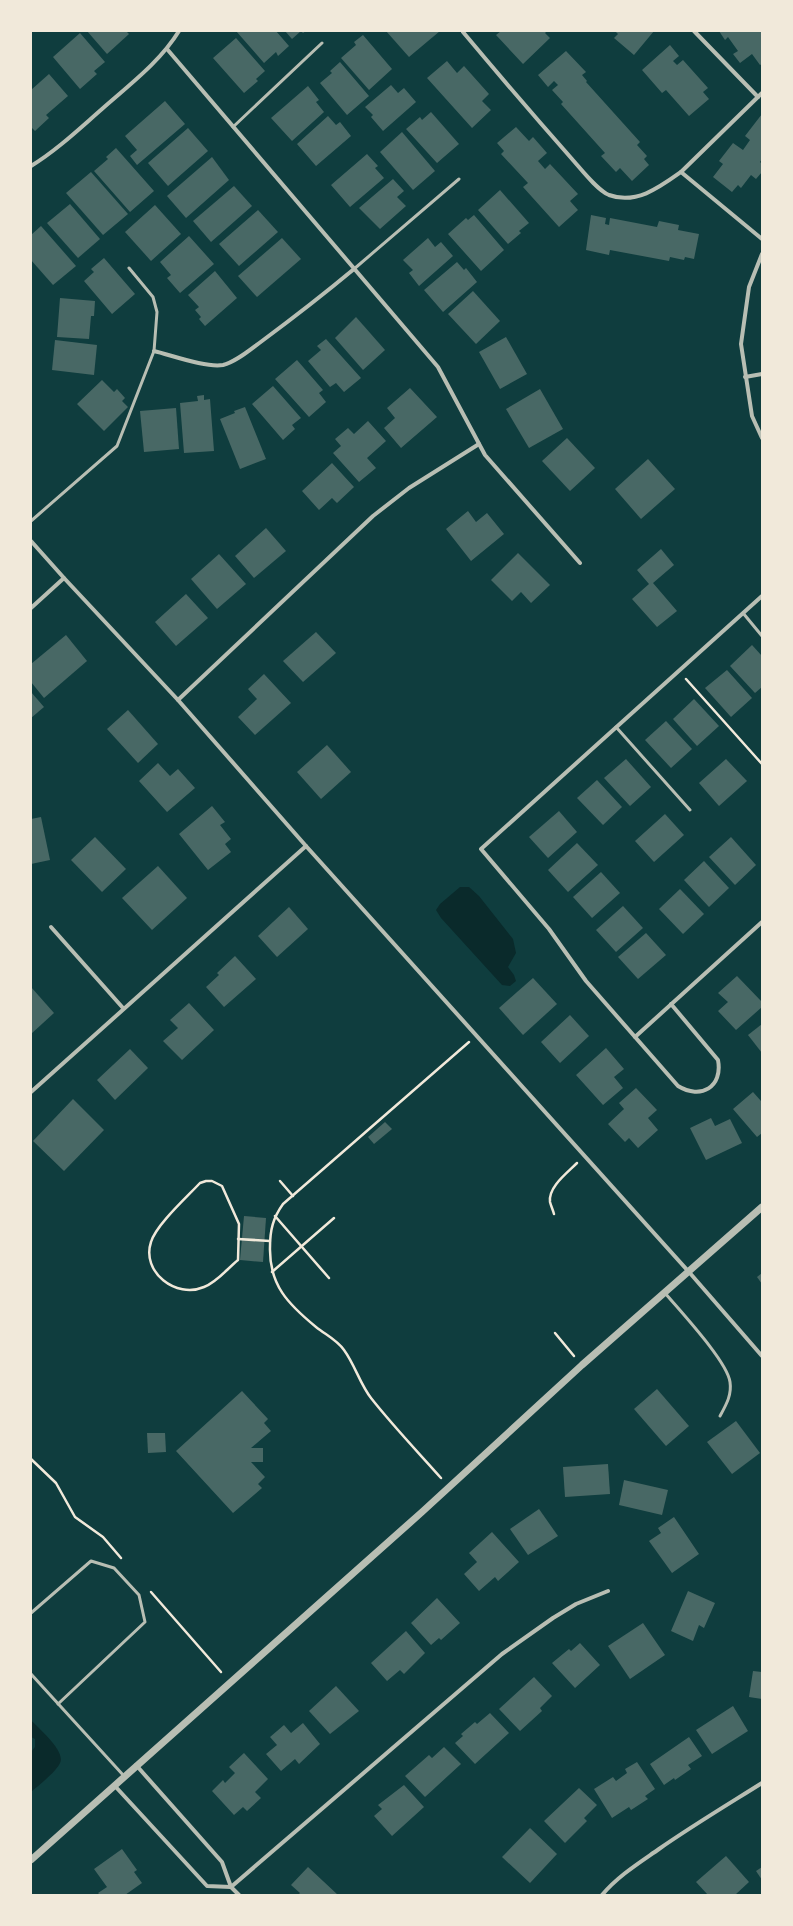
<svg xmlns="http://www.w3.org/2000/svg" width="793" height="1926" viewBox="0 0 793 1926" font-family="'IBM Plex Sans',sans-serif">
<rect width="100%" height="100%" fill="#0f3d3e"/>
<!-- water -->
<g fill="#0a2a2b">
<polygon points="460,887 469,887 479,896 513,939 516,953 508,967 514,975 516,981 510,986 502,985 441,918 436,910 440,904"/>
<path d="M31 1720C39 1729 66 1751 60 1763 56 1772 39 1785 31 1792V1752L35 1747V1739L31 1737Z"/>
</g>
<!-- building -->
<g fill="#486865">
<polygon points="87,31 126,31 129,34 107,54"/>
<polygon points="236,31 276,31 289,46 278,56 276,52 264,63"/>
<polygon points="285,31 306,31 303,33 301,31 292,39"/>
<polygon points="386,31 440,31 409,57"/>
<polygon points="501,31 547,31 545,33 550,38 523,64 496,35"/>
<polygon points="615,31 654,31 634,55 614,38 618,34"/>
<polygon points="719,31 762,31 762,64 760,65 752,54 740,63 733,54 738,51 728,37 725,40"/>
<polygon points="80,33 105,62 94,71 97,74 80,89 53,57"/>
<polygon points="363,35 392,69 369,90 341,58 356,45 354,42"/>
<polygon points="236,38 265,71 256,79 258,81 244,93 213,58"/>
<polygon points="670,45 679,56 673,61 677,65 683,60 708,88 703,92 709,99 689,116 666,90 662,93 642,70"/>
<polygon points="566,51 586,72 582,75 587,81 586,82 640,142 637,145 647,156 644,159 649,165 632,181 620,168 616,172 601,156 605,153 561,104 563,102 552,90 558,85 554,81 548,87 538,75"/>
<polygon points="447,61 457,73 464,66 489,94 482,101 491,110 472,128 427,78"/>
<polygon points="340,62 369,96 347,115 320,83 332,73 330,71"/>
<polygon points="49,74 68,96 46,115 49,118 35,131 31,127 31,90"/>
<polygon points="391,85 398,93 404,88 416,102 383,131 371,117 373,115 365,107"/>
<polygon points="308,86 319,100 316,102 324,112 292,141 271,118"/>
<polygon points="165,101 185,124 137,165 130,156 137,150 125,136"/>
<polygon points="431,112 459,144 437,163 406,129 420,117 422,120"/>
<polygon points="762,114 762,159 760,162 762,164 762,172 756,179 751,175 741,188 738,185 732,192 713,177 723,164 719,161 733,143 743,150 750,140 745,136"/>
<polygon points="328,116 336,125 340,122 351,136 316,166 297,144"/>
<polygon points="516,127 529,141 533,137 547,153 538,161 545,169 550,164 578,194 570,201 578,210 559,227 523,187 528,183 501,154 504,151 497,143"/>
<polygon points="188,128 208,151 168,186 148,163"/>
<polygon points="402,132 435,171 413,190 380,152"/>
<polygon points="116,148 154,191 130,212 94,171 108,159 106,157"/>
<polygon points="367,154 378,166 375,168 384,178 350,207 331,185"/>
<polygon points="212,157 229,180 186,218 167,196"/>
<polygon points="91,172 128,214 103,235 66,193"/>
<polygon points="393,179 404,191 397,197 406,206 380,229 359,208"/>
<polygon points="234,186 252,206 211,242 193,221"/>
<polygon points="500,190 529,223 519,231 521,233 508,244 478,210"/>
<polygon points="70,204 100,239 78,258 47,223"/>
<polygon points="155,205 181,234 151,261 125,232"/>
<polygon points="258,210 278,232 239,266 219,244"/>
<polygon points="474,215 504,250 481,271 448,234 466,218 468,220"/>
<polygon points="591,215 606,218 605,224 609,225 610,218 657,227 659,221 679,225 678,230 699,234 694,259 685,257 684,260 670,257 669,261 610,250 609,255 586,250"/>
<polygon points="41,226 76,266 53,285 31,260 31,235"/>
<polygon points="189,236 214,264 180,293 167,278 171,275 160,262"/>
<polygon points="282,238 301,259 257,297 238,276"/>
<polygon points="428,238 435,247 441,242 453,256 419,286 409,273 413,270 403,260"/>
<polygon points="104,258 135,294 112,314 84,281 94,272 91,269"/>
<polygon points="457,262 464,270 466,268 477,282 443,312 424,290"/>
<polygon points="215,271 237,298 205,326 199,319 201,317 195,310 199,307 188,295"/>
<polygon points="473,291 500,321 476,344 448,314"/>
<polygon points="60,298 95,301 94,316 91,316 89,339 57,337"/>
<polygon points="356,317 385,350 363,370 335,338"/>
<polygon points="506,337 527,374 500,389 479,352"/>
<polygon points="326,339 361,378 344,392 336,383 330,387 308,361 321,350 317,346"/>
<polygon points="55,340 97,345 94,375 52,370"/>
<polygon points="297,360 323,390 319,393 326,402 309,417 275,379"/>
<polygon points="102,380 114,392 117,389 125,398 122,401 128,407 104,431 77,404"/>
<polygon points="273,386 301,418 292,425 295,429 283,440 252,404"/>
<polygon points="410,388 437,417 401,448 384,428 395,418 387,408"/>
<polygon points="540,389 563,429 529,448 506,409"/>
<polygon points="204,395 204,400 210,399 214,451 184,453 180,403 198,401 197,396"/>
<polygon points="245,407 266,459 240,469 220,419 235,413 234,411"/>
<polygon points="176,408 179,449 144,452 140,411"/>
<polygon points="368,421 386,441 367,458 376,468 359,482 333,453 341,446 335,439 348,428 354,434"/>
<polygon points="567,438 595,468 570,491 542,461"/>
<polygon points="648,459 675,489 641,519 615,489"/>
<polygon points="332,463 354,487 337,503 332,498 319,510 302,491"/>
<polygon points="468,511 476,522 487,513 504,534 471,561 446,529"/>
<polygon points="266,528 286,551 254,578 235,556"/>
<polygon points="661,549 674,565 653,583 677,611 657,627 632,599 649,584 637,570"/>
<polygon points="518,553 550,585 531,603 521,592 512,601 491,580"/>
<polygon points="219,554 246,584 217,609 191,579"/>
<polygon points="186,594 208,618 176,646 155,622"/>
<polygon points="316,632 336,653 303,682 283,661"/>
<polygon points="66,635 87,661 44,698 31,682 31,664"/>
<polygon points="752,645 762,656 762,687 755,693 730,666"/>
<polygon points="727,670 752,698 731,717 705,688"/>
<polygon points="264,674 291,703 255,735 238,717 257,699 248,689"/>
<polygon points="31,692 44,707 31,718"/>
<polygon points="694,699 719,726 697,746 673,719"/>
<polygon points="128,710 158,744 138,763 107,729"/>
<polygon points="666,721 692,749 671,768 645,740"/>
<polygon points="327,745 351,772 321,799 297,772"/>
<polygon points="626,759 651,787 630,806 604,778"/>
<polygon points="726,759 747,781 719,806 699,783"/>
<polygon points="158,763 170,776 178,769 195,788 167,812 139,781"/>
<polygon points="597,780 622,807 603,825 577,798"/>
<polygon points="212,806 225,822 220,825 231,839 225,844 231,852 208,870 179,834"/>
<polygon points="559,811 577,832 548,858 529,837"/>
<polygon points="665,814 684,835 654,862 635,841"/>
<polygon points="41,817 50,860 31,864 31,819"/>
<polygon points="95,837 126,869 102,892 71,860"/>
<polygon points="731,837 756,865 735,885 709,857"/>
<polygon points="577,843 598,865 568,892 548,870"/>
<polygon points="704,861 729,888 709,907 684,880"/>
<polygon points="158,866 187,898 152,930 122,898"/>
<polygon points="601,872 620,893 592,918 573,897"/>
<polygon points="680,889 704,914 683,934 659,909"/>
<polygon points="623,906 643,928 616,952 596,930"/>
<polygon points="289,907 308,929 277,957 258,936"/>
<polygon points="646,933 666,955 638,979 618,957"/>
<polygon points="235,956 256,979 224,1007 206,987 219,975 217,973"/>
<polygon points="737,976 762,1002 762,1007 736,1030 718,1011 728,1002 718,993"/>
<polygon points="533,978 557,1004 523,1035 499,1008"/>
<polygon points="31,987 54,1013 31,1034"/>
<polygon points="189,1003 214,1030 182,1060 163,1041 178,1028 170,1020"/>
<polygon points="570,1015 589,1036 560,1063 541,1042"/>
<polygon points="762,1024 762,1053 748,1035"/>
<polygon points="606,1048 624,1069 614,1077 623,1088 603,1105 576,1075"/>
<polygon points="130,1049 148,1068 115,1100 97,1080"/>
<polygon points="636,1088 657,1110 648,1118 658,1130 638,1148 629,1138 625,1142 608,1124 624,1109 619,1103"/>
<polygon points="753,1092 761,1101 762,1100 762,1133 757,1137 733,1109"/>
<polygon points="73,1099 104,1130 64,1171 33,1141"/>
<polygon points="711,1118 715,1126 730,1119 742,1143 706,1160 690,1128"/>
<polygon points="385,1122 392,1129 374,1144 368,1137"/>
<polygon points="244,1216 266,1218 263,1262 240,1260"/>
<polygon points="762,1273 762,1284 757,1277"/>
<polygon points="657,1389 689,1426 666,1446 634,1409"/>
<polygon points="242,1391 268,1419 264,1423 271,1431 251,1448 263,1448 263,1462 251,1462 265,1477 258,1484 262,1488 233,1513 176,1451"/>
<polygon points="736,1421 760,1453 732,1474 707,1442"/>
<polygon points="147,1433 165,1433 166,1452 148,1453"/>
<polygon points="608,1464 610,1494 565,1497 563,1467"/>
<polygon points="624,1480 668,1490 662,1515 619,1505"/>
<polygon points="539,1509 558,1536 528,1555 510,1529"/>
<polygon points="674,1517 699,1554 672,1573 649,1541 661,1533 658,1528"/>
<polygon points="492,1532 519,1562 498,1581 495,1577 479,1591 464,1574 477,1562 469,1553"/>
<polygon points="688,1591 715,1603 704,1628 699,1625 693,1641 671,1631"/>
<polygon points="437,1598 460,1623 441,1640 439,1638 431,1645 411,1623"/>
<polygon points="643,1623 665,1655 630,1679 608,1646"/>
<polygon points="406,1631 425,1653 404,1674 400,1670 387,1681 371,1663"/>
<polygon points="580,1643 600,1665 575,1688 552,1663 569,1649 571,1651"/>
<polygon points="753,1671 762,1672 762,1699 749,1697"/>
<polygon points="534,1677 552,1696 540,1708 542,1711 520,1731 499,1709"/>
<polygon points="336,1686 359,1711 330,1734 309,1711"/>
<polygon points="733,1706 748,1731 712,1754 696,1730"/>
<polygon points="490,1713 509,1733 475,1764 455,1743 463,1736 461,1734 475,1722 477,1724"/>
<polygon points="303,1723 320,1744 299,1764 295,1759 281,1771 266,1754 277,1745 270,1737 284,1725 291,1733"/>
<polygon points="689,1737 702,1756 688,1765 691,1769 675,1780 674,1778 664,1785 650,1764"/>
<polygon points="444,1747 461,1764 425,1797 405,1776 429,1755 432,1758"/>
<polygon points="244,1753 268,1779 255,1792 261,1798 247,1811 243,1807 234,1815 212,1791 223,1780 225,1783 235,1773 229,1767"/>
<polygon points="637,1762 655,1789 645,1796 648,1799 631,1810 629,1807 612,1818 594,1789 613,1777 616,1781 627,1773 625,1769"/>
<polygon points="404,1785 424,1807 392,1836 374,1816 382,1809 378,1805"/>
<polygon points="579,1788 597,1805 584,1818 587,1821 565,1843 544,1821"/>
<polygon points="530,1828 557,1854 530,1883 502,1857"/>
<polygon points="122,1849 137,1870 134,1872 142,1883 125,1895 100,1895 98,1893 107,1887 94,1869"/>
<polygon points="726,1856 749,1882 735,1895 708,1895 696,1882"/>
<polygon points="308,1867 338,1895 298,1895 300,1893 291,1885"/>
<polygon points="762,1867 762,1880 756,1871"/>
</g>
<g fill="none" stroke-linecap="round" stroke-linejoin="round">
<!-- path -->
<g stroke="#f1e9da" stroke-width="2.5">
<polyline points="686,679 762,764"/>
<path d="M206 1181H212L222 1186 239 1224 238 1260C227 1269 217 1282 204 1287 176 1299 141 1272 151 1242 156 1225 187 1197 200 1183Z"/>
<polyline points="280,1181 293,1196"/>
<path d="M554 1214C553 1210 551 1206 550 1202 548 1187 567 1173 577 1163"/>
<polyline points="275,1216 329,1278"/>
<polyline points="238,1239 270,1241"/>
<polyline points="272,1272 334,1218"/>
<polyline points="555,1333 574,1356"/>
<polyline points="31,1459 56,1483 75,1517 103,1537 121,1558"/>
<path d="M441 1478C418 1452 393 1426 371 1398 360 1384 355 1365 344 1350 337 1340 326 1335 316 1327 288 1304 269 1285 270 1247 270 1230 273 1218 283 1204L469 1042"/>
<polyline points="151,1592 221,1672"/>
</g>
<!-- service -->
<g stroke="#b8beb3" stroke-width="3">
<polyline points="233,127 322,43"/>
<polyline points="354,269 459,179"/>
<polyline points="31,521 117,446 154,351 157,312 153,297 129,268"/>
<polyline points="743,613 762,636"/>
<polyline points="616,727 690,810"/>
<path d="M665 1293C680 1311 727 1361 730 1382 732 1395 726 1405 720 1416"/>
<polyline points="31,1613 91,1561 114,1568 139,1595 145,1622 58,1704"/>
<polyline points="31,1674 124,1776"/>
</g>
<!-- minor -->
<g stroke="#b8beb3" stroke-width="4">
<path d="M464 31 463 32C499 75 535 117 572 159 581 169 597 190 609 195 636 205 660 187 681 172L762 239"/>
<polyline points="694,31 758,97"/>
<polyline points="167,49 438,367 485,455 580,563"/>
<path d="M31 166C57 150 79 129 102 109 129 85 160 62 179 31"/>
<polyline points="681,172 762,93"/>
<polyline points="762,254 749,287 741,344 752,416 762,438"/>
<path d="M154 351C171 355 206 368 223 365 236 362 251 349 262 341 293 318 324 294 354 269"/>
<polyline points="745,377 762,374"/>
<polyline points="31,541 64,578 178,700 306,846 689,1272 762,1356"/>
<polyline points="31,608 64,578"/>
<polyline points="178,700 373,516 409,488 479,444"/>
<polyline points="51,927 123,1008"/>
<path d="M671 1004 718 1060C723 1087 701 1100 678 1086L586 981 549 929 481 849 762 596"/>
<polyline points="635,1037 762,922"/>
<polyline points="31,1092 306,846"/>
<polyline points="136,1765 222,1862 231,1887 239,1895"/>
<polyline points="114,1785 207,1886 231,1887"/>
<polyline points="231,1887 502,1654 553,1618 576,1604 608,1591"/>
<path d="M602 1895C618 1876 639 1863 659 1849 692 1826 727 1805 762 1783"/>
</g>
<!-- tertiary -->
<polyline stroke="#b8beb3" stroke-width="7" points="31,1860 422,1512 582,1365 762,1207"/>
</g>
<!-- border -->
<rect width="793" height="1926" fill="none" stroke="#f1e9da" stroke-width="64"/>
</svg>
